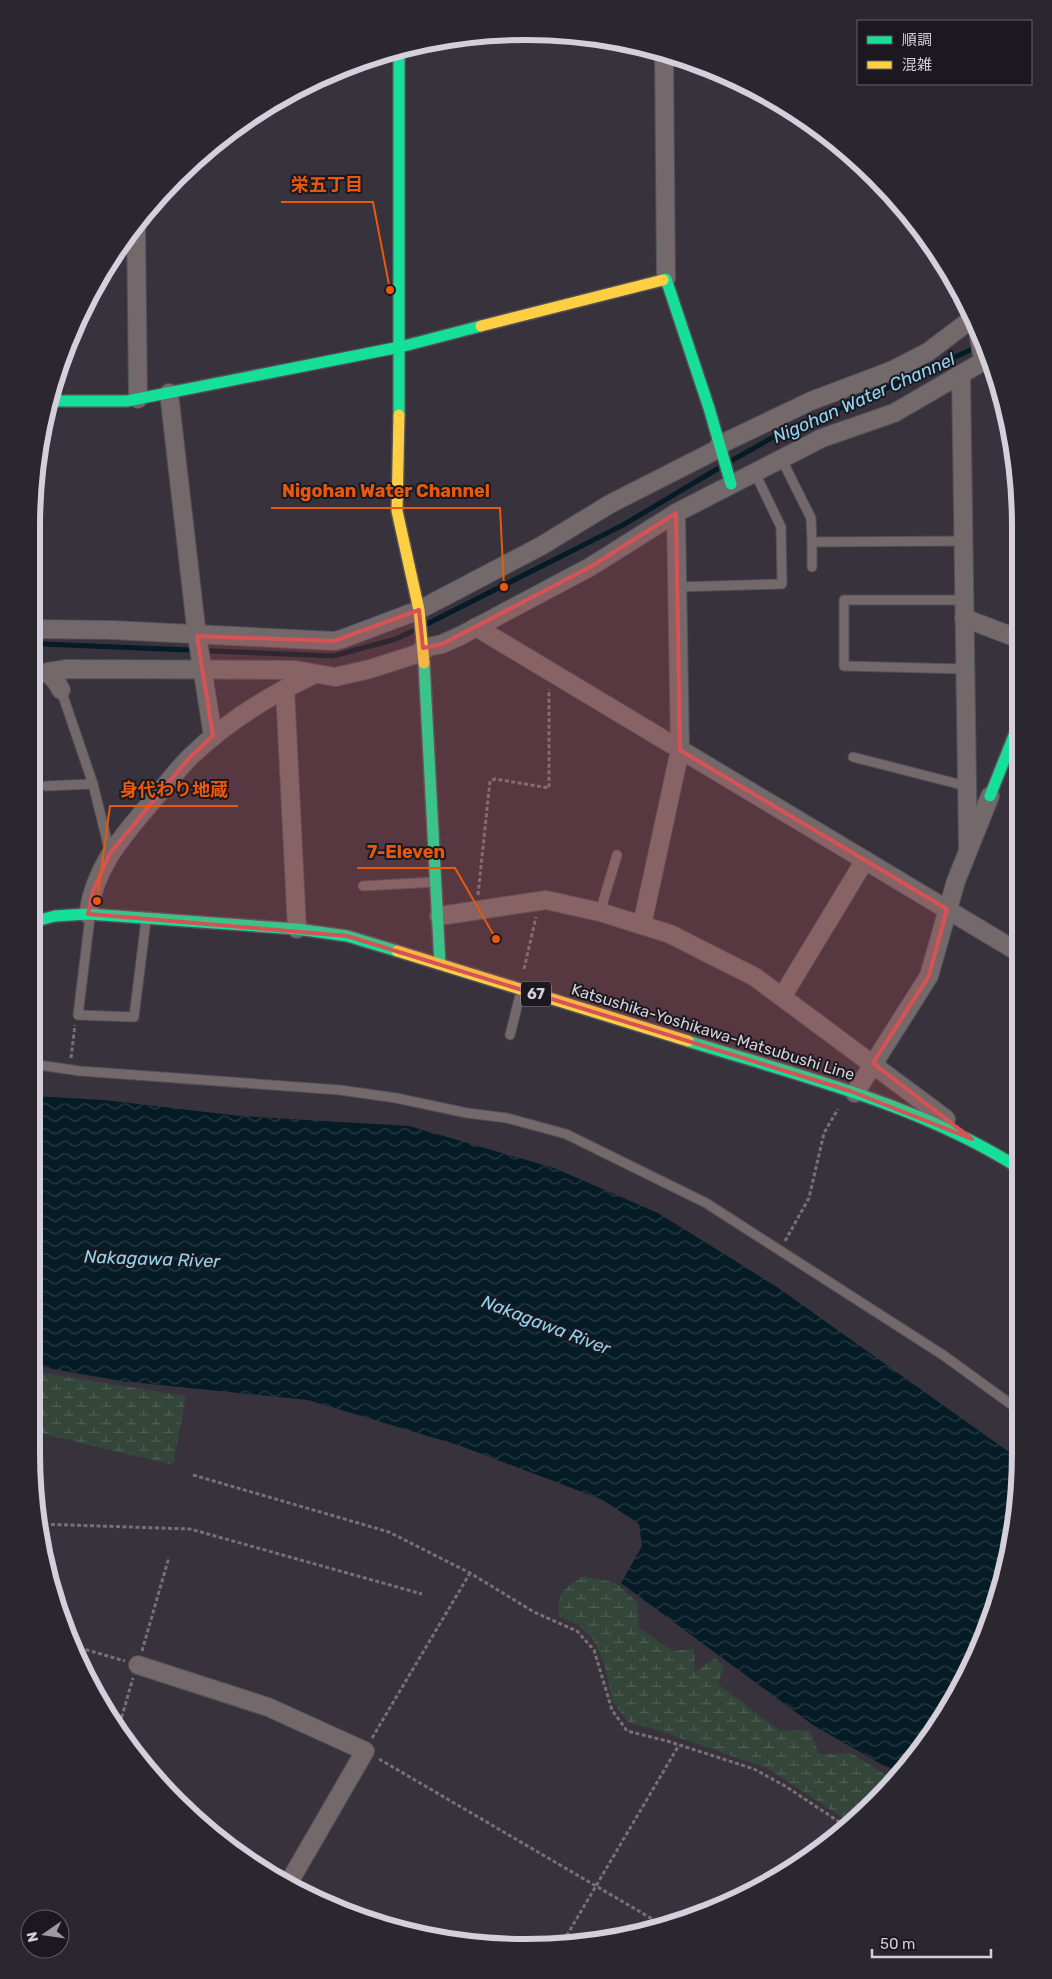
<svg xmlns="http://www.w3.org/2000/svg" width="1052" height="1979" viewBox="0 0 1052 1979" font-family="Rubik,'Noto Sans JP',sans-serif">
<defs>
<pattern id="wetland-marsh" width="20" height="14" patternUnits="userSpaceOnUse" patternTransform="scale(1.25)"><rect width="20" height="14" fill="#34453a"/><path d="M1 5h8M5 5V1M11 12h8M15 12V8" fill="none" stroke="#505f56"/></pattern>
<pattern id="water-waves" width="16" height="10" patternUnits="userSpaceOnUse" patternTransform="scale(1.25)"><rect width="16" height="10" fill="#051c26"/><path d="M0 5q4-4 8 0t8 0" fill="none" stroke="#293c45"/></pattern>
</defs>
<rect width="100%" height="100%" fill="#37323c"/>
<!-- wetland -->
<g fill="url(#wetland-marsh)">
<polygon points="31,1371 186,1396 173,1465 31,1431"/>
<path d="M584 1576 616 1583 638 1603 639 1628 673 1651 694 1649 695 1672 715 1658 724 1667 718 1684 780 1731 810 1730 819 1754 851 1753 895 1781 876 1803 851 1823 767 1768 651 1728 629 1723 612 1701 604 1663 593 1639 578 1625 559 1616C555 1594 566 1586 584 1576Z"/>
</g>
<!-- water -->
<path fill="url(#water-waves)" d="M32 1096 104 1100 240 1116 409 1126 554 1168 658 1213 777 1287 1020 1460C1020 1570 973 1692 900 1775L813 1725 621 1583 642 1546 639 1524 603 1500 461 1446 308 1400 121 1381 31 1365Z"/>
<g fill="none" stroke-linecap="round" stroke-linejoin="round">
<!-- stream -->
<g stroke="#051c26" stroke-width="5">
<polyline points="731,461 784,431 856,402 977,347"/>
<polyline points="427,624 623,525 719,468"/>
<polyline points="42,644 333,656 396,639 415,630"/>
</g>
<!-- lane casing -->
<g stroke="#534f58" stroke-width="11">
<g id="lane">
<polyline points="781,458 811,518 812,542 964,541"/>
<polyline points="812,542 812,567"/>
<polyline points="677,587 782,584 781,527 755,473"/>
<polyline points="964,600 844,600 844,666 965,669"/>
<polyline points="61,690 93,784 110,853"/>
<polyline points="853,757 966,786"/>
<polyline points="46,786 93,784"/>
<polyline points="363,886 435,882"/>
<polyline points="600,912 617,855"/>
<polyline points="90,917 78,1015 134,1017 146,920"/>
<polyline points="510,1035 521,991"/>
<polyline points="32,1064 80,1071 340,1090 396,1098 467,1113 507,1118 566,1134 706,1203 943,1355 1019,1410"/>
</g>
</g>
<!-- street casing -->
<g stroke="#534f58" stroke-width="20">
<g id="street">
<polyline points="664,52 666,279"/>
<polyline points="136,222 138,399"/>
<polyline points="977,326 983,360"/>
<polyline points="961,374 968,849"/>
<polyline points="169,393 197,636 213,736"/>
<polyline points="719,445 811,401 893,370 928,352 973,318"/>
<polyline points="964,618 1017,638"/>
<polyline points="476,627 1018,952"/>
<polyline points="32,629 112,630 334,641 342,639 419,610 541,546 610,504 720,448"/>
<polyline points="423,648 442,644 460,636 590,567 676,513 822,438 894,413 989,358"/>
<path d="M32 671C49 672 53 675 61 690"/>
<polyline points="48,672 67,669 295,670 335,677 370,669 423,652"/>
<polyline points="285,689 297,929"/>
<path d="M88 914C95 868 119 840 148 806 162 790 175 772 190 757 226 722 268 696 313 675"/>
<polyline points="439,916 546,900 600,912 670,934 755,977 946,1119"/>
<polyline points="642,925 680,750 676,513"/>
<polyline points="782,997 865,860"/>
<polyline points="855,1093 929,976 956,881 990,796"/>
<polyline points="138,1665 268,1707 365,1751 288,1884"/>
</g>
</g>
<!-- fast casing -->
<g stroke="#534f58" stroke-width="14">
<g id="fast">
<polyline points="663,280 666,279 709,408 731,484"/>
<polyline points="48,401 127,401 400,347 481,326"/>
<polyline points="399,415 399,50"/>
<polyline points="424,663 440,964"/>
<polyline points="990,796 1017,728"/>
<polyline points="32,922 55,916 88,914 297,929 347,936 397,951"/>
<path d="M688 1041C800 1076 918 1104 1019 1168"/>
</g>
</g>
<!-- slow casing -->
<g stroke="#534f58" stroke-width="14">
<g id="slow">
<polyline points="481,326 663,280"/>
<polyline points="399,415 397,511 419,610 424,663"/>
<polyline points="397,951 688,1041"/>
</g>
</g>
<!-- path -->
<g stroke="#797073" stroke-width="3" stroke-dasharray="4 2.5" stroke-linecap="butt">
<polyline points="478,895 490,781 495,779 549,788 549,689"/>
<polyline points="524,969 536,917"/>
<polyline points="71,1058 75,1025"/>
<polyline points="785,1241 809,1198 824,1133 838,1109"/>
<polyline points="193,1475 389,1532 470,1573 534,1612 577,1631 594,1650 612,1710 627,1731 667,1741 754,1769 785,1786 847,1827"/>
<polyline points="38,1524 190,1529 422,1594"/>
<polyline points="73,1646 125,1661"/>
<polyline points="142,1651 169,1557"/>
<polyline points="118,1730 133,1678"/>
<polyline points="372,1738 470,1573"/>
<polyline points="379,1759 666,1927"/>
<polyline points="560,1947 679,1745"/>
</g>
<!-- lane -->
<use href="#lane" stroke="#73686a" stroke-width="9"/>
<!-- street -->
<use href="#street" stroke="#73686a" stroke-width="18"/>
<!-- fast -->
<use href="#fast" stroke="#16e098" stroke-width="11"/>
<!-- slow -->
<use href="#slow" stroke="#ffcf43" stroke-width="11"/>
</g>
<!-- marked area -->
<path fill="#d65255" fill-opacity="0.2" stroke="#d65255" stroke-width="4" stroke-linejoin="round" d="M676 513 680 750 947 909 929 976 873 1063 972 1139 850 1091 347 936 88 914 93 891 110 853 189 758 213 736 197 636 334 641 419 610 423 648 442 644 590 567Z"/>
<g text-anchor="middle" dominant-baseline="central" stroke-width="4" stroke-linejoin="round" paint-order="stroke">
<!-- shield labels -->
<rect fill="#1c1820" stroke="#9d98a3" stroke-width="1" x="521" y="981.5" width="30" height="25" rx="4"/>
<g font-size="15" font-weight="bold" fill="#d4cfdb">
<text x="536" y="994">67</text>
</g>
<!-- street labels -->
<g font-size="16" fill="#d4cfdb" stroke="#1c1820">
<text transform="translate(713 1032) rotate(17)">Katsushika-Yoshikawa-Matsubushi Line</text>
</g>
<!-- water labels -->
<g font-size="18" font-style="italic" fill="#90d4f0" stroke="#1c1820">
<text transform="translate(864 398) rotate(-24)">Nigohan Water Channel</text>
<text transform="translate(152 1259) rotate(2)">Nakagawa River</text>
<text transform="translate(546 1325) rotate(21)">Nakagawa River</text>
</g>
</g>
<!-- crop -->
<path d="M0 0H1052V1979H0ZM526 40H526A486 486 0 0 1 1012 526V1453A486 486 0 0 1 526 1939H526A486 486 0 0 1 40 1453V526A486 486 0 0 1 526 40Z" fill="#2b272f" fill-rule="evenodd"/>
<path fill="none" stroke="#d4cfdb" stroke-width="6" d="M526 40H526A486 486 0 0 1 1012 526V1453A486 486 0 0 1 526 1939H526A486 486 0 0 1 40 1453V526A486 486 0 0 1 526 40Z"/>
<!-- callouts -->
<path fill="none" stroke="#e8590c" stroke-width="2" d="M390 290L373 202H281M504 587L500 508H271M97 901L110 806H238M496 939L455 868H357"/>
<g fill="#e8590c" stroke="#1c1820" stroke-width="2">
<circle cx="390" cy="290" r="5"/>
<circle cx="504" cy="587" r="5"/>
<circle cx="97" cy="901" r="5"/>
<circle cx="496" cy="939" r="5"/>
</g>
<g font-size="18" text-anchor="middle" font-weight="bold" fill="#e8590c" stroke="#1c1820" stroke-width="4" stroke-linejoin="round" paint-order="stroke">
<text x="327" y="191">栄五丁目</text>
<text x="386" y="497">Nigohan Water Channel</text>
<text x="174" y="796">身代わり地蔵</text>
<text x="406" y="858">7-Eleven</text>
</g>
<!-- legend -->
<rect x="857" y="20" width="175" height="65" fill="#1c1820" stroke="#66616b"/>
<rect x="867" y="36" width="25" height="8" fill="#16e098" stroke="#66616b"/>
<text x="902" y="45" font-size="15" fill="#d4cfdb">順調</text>
<rect x="867" y="61" width="25" height="8" fill="#ffcf43" stroke="#66616b"/>
<text x="902" y="70" font-size="15" fill="#d4cfdb">混雑</text>
<!-- north arrow -->
<g transform="translate(45 1934) rotate(257)"><circle r="24" fill="#1c1820" stroke="#66616b"/>
<path d="M0-4L9 19L0 12L-9 19Z" fill="#9d98a3"/>
<text y="-8" font-size="14" font-weight="bold" text-anchor="middle" fill="#d4cfdb">N</text>
</g>
<!-- scale -->
<path d="M872 1949v8h119v-8" fill="none" stroke="#d4cfdb" stroke-width="2.5"/>
<text x="880" y="1949" font-size="15" fill="#d4cfdb" stroke="#1c1820" stroke-width="4" paint-order="stroke">50 m</text>
</svg>
